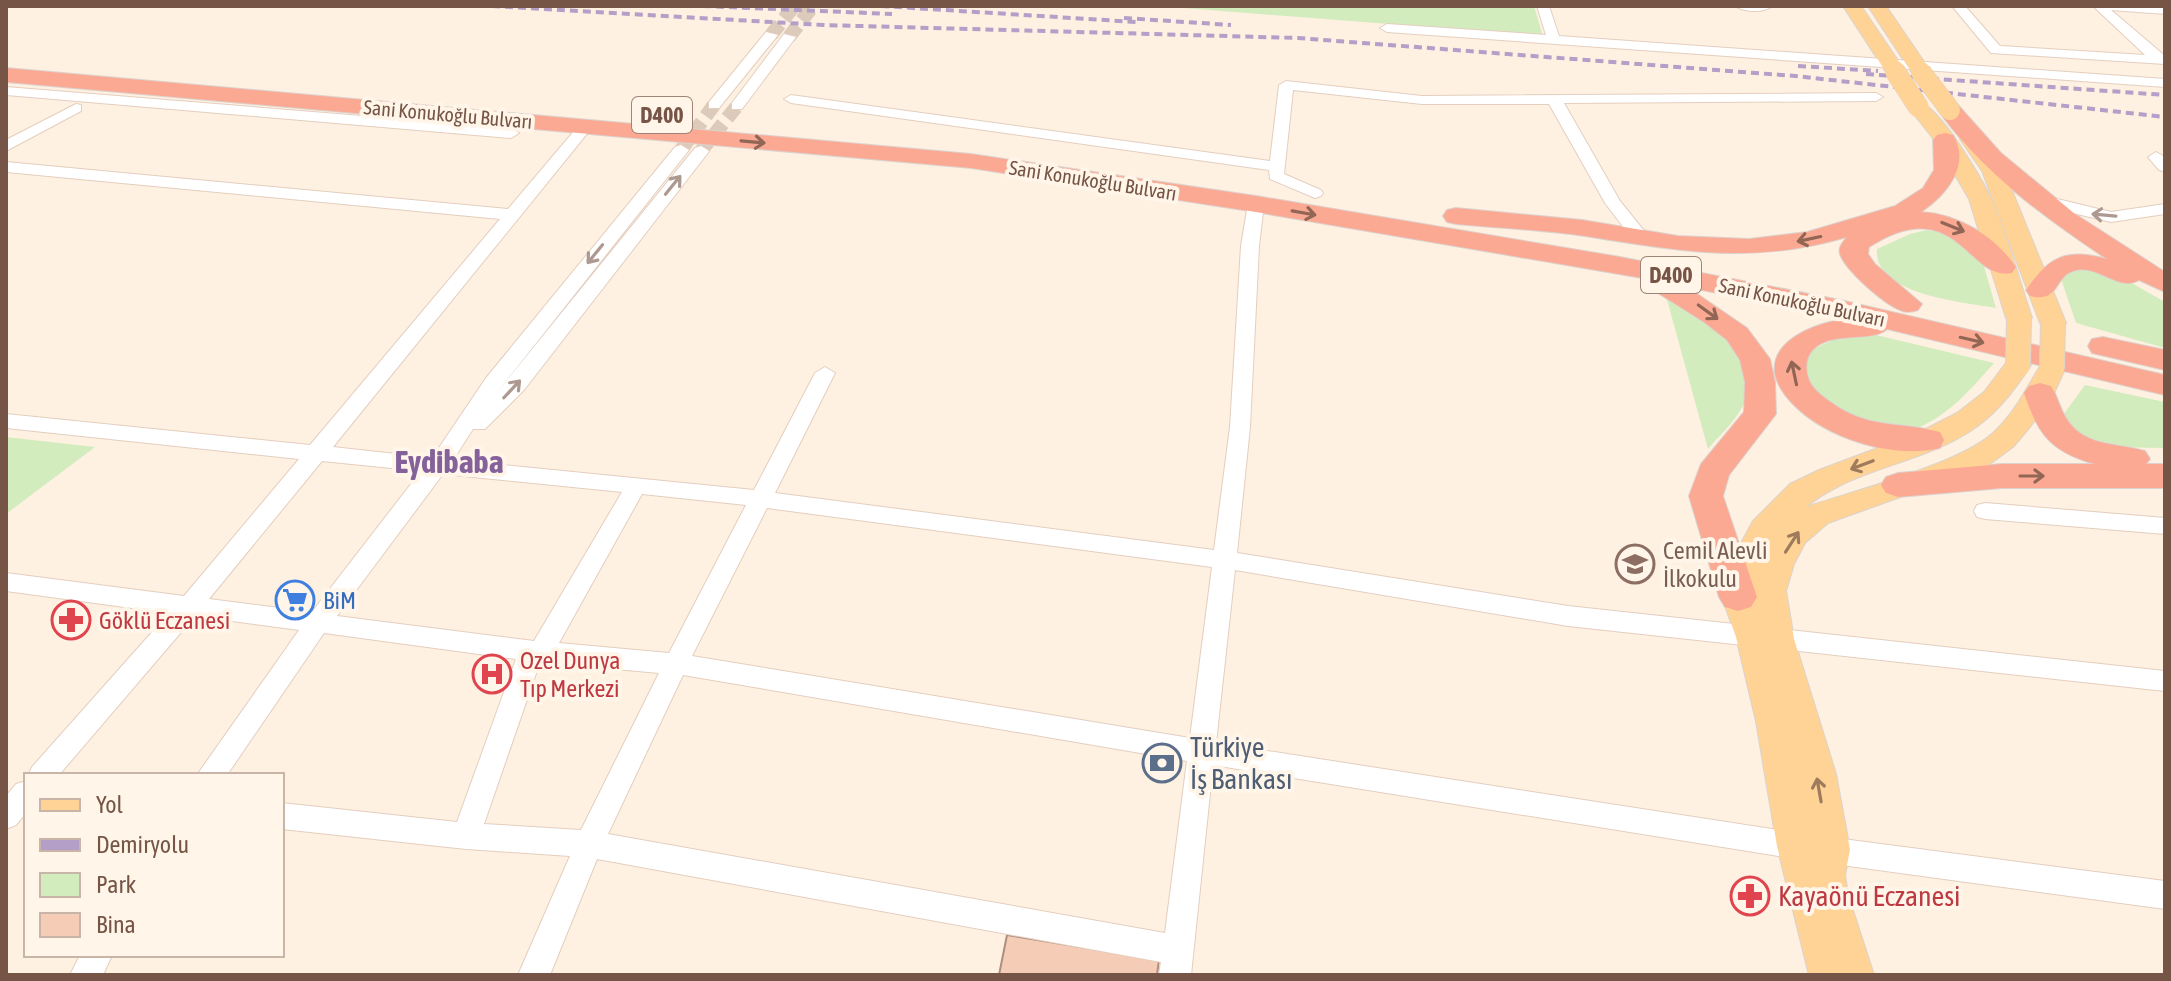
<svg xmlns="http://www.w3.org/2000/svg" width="2171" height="981" viewBox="0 0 2171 981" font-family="'Asap Condensed',sans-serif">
<rect width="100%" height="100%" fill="#fef1e1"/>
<!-- green -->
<g fill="#d3ecbe">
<polygon points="1158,6 1534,6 1543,36"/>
<path d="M1927 230 1943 232 1982 259 1996 308C1963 302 1873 295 1877 249L1910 234Z"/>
<polygon points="2082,267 2121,277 2165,302 2165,348 2076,323 2060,276"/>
<path d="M1666 296C1698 310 1748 346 1748 386 1748 411 1722 432 1708 449Z"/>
<path d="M1847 334 1876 335 1994 363C1971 389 1951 413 1918 428 1892 439 1820 408 1808 382 1803 373 1806 361 1808 351Z"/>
<polygon points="2085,385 2165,402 2165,448 2097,447 2060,419"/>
<polygon points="6,437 95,447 6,514"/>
</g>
<!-- building -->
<polygon fill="#f5ccb6" stroke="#ac8f7f" stroke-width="2" points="1007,935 1159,960 1157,975 999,975"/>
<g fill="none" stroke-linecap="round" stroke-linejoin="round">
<!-- minor-tunnel -->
<g stroke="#dccaba" stroke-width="14" stroke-dasharray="14 7" stroke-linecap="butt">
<polyline points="771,35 794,6"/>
<polyline points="789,37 813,6"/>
<polyline points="681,150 714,105"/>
<polyline points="701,151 737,106"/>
</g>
<!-- minor casing -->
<g stroke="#e4cebf" stroke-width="2">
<g id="minor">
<polygon points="1537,6 1549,6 1559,36 2165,79 2165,87 1387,32 1380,28 1387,24 1546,35"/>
<path d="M1735 6H1771V7C1763 13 1743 12 1735 6Z"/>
<polygon points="1952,6 1965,6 2000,46 2145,55 2093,6 2165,6 2165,14 2111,10 2165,56 2165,64 1991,53"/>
<polygon points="766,32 778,35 719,108 709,108 709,102"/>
<polygon points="784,34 796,37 742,109 732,109 732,103"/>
<polygon points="1286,81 1422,96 1876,93 1883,97 1876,101 1564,103 1620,201 1649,237 1640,242 1634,241 1605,203 1549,104 1422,104 1293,90 1284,174 1321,190 1323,193 1321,196 1315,198 1270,179 1269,170 791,103 784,99 791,95 1270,161 1279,85"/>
<polygon points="6,87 511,128 519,133 511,138 6,95"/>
<polygon points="76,104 81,105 81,111 6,151 6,140"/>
<path d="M585 122 590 124V130L333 447 432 458 486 378 675 147 681 145 689 150 495 395 695 148 701 146 709 151 707 154 524 390 485 429H473L453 460 754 490 815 373 825 367 835 373 775 493 1214 550 1230 427 1241 246 1248 204 1256 199 1262 200 1264 204 1259 246 1250 427 1237 553 1568 606 2165 671V691L1568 626 1235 570 1216 743 1797 833 2165 881V909L1797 859 1213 765 1191 975H1159L1161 962 597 859 550 975H518L570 856 466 849 282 829V803L457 822 516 659 324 633 227 775H197L299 630 195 616 59 775H28L32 767 169 613 6 591V573L184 596 299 459 6 428V414L310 445 500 219 6 172V162L508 209 580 124ZM322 461 421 471 312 612 209 599ZM443 474 622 492 534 641 337 616ZM642 494 746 505 669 653 559 643ZM767 508 1212 567 1190 738 692 656ZM540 662 659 673 581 830 484 824ZM683 675 1187 761 1165 933 608 834Z"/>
<polygon points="2156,152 2165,157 2165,172 2159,170 2148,157"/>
<polygon points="2045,196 2111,212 2165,204 2165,214 2111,222 2039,205 2037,201 2039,197"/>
<polygon points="1985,503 2165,518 2165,534 1985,519 1977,517 1974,511 1977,505"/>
<polygon points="26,781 26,813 16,825 6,829 6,796 16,784"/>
<polygon points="80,955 112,955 103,975 70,975"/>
</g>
</g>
<!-- major casing -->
<g stroke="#dbd3cf" stroke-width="2">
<g id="major">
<polygon points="1843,6 1861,6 1905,71 1902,75 1888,75"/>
<polygon points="1868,6 1886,6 1931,72 1928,76 1914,76"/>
<path d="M1919 102C1940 107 1982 179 1992 200 2008 238 2019 279 2032 318L2028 323H2010L2006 318 1969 199 1936 142 1909 108Z"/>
<polygon points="1971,133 1978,135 2004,171 2066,323 2062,329 2044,329 2040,323 1982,171 1960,139"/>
<path d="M2018 357 2027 359 2031 365C2016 388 2001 408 1979 425 1923 467 1844 466 1794 518L1806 507C1854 491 1959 464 1993 433 2015 413 2027 387 2042 363L2052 360 2062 363 2065 369 2054 393 2030 427 2013 447 1987 466 1828 523 1805 543 1794 564 1786 591 1794 639 1836 774 1850 850 1845 875 1848 895 1874 975H1809L1777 846 1756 721 1736 637 1722 597 1733 558 1753 521 1790 484 1819 470 1918 433 1957 413 1984 392 2009 359Z"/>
</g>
</g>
<!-- highway casing -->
<g stroke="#dbd3cf" stroke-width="2">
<g id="highway">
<path d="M6 68 971 154 1256 196 1620 257 1840 300 2165 375V395L1887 329C1873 342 1837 332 1817 346 1808 353 1805 362 1807 373 1809 386 1818 393 1829 401 1868 430 1898 421 1940 432L1944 440 1940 448C1895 460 1827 438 1795 406 1745 357 1797 326 1845 319L1687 287 1747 328 1770 359 1775 382 1776 414 1729 475 1723 496 1757 597 1751 607 1738 611 1725 607 1719 597 1689 496 1701 464 1744 412 1745 382 1740 360 1727 340 1704 322 1650 288 1646 282 1648 279 1256 212 971 168 6 82Z"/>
<path d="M1950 103 1958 105 2001 153 2075 214 2165 272V292L2139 280C2119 292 2100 266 2077 270 2053 274 2061 304 2030 296L2026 290C2049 256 2067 248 2107 259 2045 218 1982 172 1938 110L1942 105Z"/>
<path d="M1945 133 1953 135C1972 165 1945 196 1921 212 1958 214 1995 236 2016 267L2012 273C1969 283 1957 190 1869 247L1868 254 1875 264 1922 304 1918 310C1912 312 1906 313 1900 310 1884 304 1845 270 1840 254 1838 247 1843 242 1847 237 1752 265 1680 251 1585 236 1543 230 1499 228 1456 224L1447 222 1443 216 1447 210 1456 208 1582 220 1678 236 1749 239 1807 232 1895 206 1923 188 1934 170 1933 140 1937 135Z"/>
<polygon points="2103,337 2165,350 2165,370 2092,353 2088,346 2092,339"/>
<path d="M2040 383 2051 386C2058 397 2060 410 2068 421 2086 447 2118 443 2145 451L2150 459 2146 464H2165V488H2002L1898 497 1886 493 1881 485 1886 477 1898 473 2002 464H2095C2052 452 2038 435 2024 393L2029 386Z"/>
</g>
</g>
<!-- minor -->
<use href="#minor" fill="#fff" fill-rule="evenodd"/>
<!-- major -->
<use href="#major" fill="#ffd396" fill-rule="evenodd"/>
<!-- highway -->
<use href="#highway" fill="#fca993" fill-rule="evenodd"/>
<!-- rail -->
<g stroke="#b39fc7" stroke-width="4" stroke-dasharray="8 5" stroke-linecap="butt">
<polyline points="492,6 823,25 1298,38 1795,76 2165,117"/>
<polyline points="703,6 892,14"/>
<polyline points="881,6 1136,22"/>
<polyline points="1124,18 1231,25"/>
<polyline points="1798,66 1878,71"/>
<polyline points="1866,74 2165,95"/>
</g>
<!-- major-bridge-far1 casing -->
<g stroke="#dbd3cf" stroke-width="21" stroke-linecap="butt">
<g id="major-bridge-far1">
<polyline points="1895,71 1919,108"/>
<polyline points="1921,72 1950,110"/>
</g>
</g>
<!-- major-bridge casing -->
<g stroke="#dbd3cf" stroke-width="26" stroke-linecap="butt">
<g id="major-bridge">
<polyline points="2018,365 2019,318"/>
<polyline points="2052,369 2053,323"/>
</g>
</g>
<!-- major-bridge-far1 -->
<use href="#major-bridge-far1" stroke="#ffd396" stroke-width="20"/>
<!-- major-bridge -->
<use href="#major-bridge" stroke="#ffd396" stroke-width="24"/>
</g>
<!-- one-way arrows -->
<defs><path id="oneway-shaft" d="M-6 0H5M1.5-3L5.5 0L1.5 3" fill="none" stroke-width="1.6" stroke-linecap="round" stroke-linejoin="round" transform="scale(2)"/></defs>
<g stroke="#916655">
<use href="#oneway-shaft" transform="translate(753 142) rotate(5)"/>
<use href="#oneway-shaft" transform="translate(1304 213) rotate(10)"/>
<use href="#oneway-shaft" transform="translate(1953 227) rotate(22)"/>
<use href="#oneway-shaft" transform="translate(1809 239) rotate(168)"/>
<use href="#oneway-shaft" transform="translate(1708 312) rotate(36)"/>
<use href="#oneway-shaft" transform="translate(1972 340) rotate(13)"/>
<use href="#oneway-shaft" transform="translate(1794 373) rotate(-102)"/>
<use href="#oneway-shaft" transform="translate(2032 476)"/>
</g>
<g stroke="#ad9990">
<use href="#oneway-shaft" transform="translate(673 185) rotate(-51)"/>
<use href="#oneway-shaft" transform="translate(2104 215) rotate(-175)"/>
<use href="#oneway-shaft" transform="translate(595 254) rotate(129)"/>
<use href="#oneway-shaft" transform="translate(512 389) rotate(-47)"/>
</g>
<g stroke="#9f7b5e">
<use href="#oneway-shaft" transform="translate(1862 465) rotate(159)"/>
<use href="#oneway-shaft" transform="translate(1792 542) rotate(-57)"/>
<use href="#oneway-shaft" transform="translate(1819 790) rotate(-100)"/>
</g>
<!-- icons -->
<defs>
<g id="school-ring" transform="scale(2)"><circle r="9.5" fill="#fff5e8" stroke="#8d6e63" stroke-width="1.5"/><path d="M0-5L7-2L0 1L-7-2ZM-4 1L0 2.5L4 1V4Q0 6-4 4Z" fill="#8d6e63"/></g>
<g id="supermarket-ring" transform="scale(2)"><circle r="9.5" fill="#fff5e8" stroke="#3f7fe0" stroke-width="1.5"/><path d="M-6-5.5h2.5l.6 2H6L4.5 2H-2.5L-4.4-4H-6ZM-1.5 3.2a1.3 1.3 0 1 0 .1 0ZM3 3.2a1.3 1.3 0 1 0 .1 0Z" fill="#3f7fe0"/></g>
<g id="pharmacy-ring" transform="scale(2)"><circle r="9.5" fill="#fff5e8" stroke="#e0444e" stroke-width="1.5"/><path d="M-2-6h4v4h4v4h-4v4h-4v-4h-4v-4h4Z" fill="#e0444e"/></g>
<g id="hospital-ring" transform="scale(2)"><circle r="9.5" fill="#fff5e8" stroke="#e0444e" stroke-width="1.5"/><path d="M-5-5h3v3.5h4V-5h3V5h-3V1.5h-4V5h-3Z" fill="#e0444e"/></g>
<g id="bank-ring" transform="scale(2)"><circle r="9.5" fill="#fff5e8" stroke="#5c6f8a" stroke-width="1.5"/><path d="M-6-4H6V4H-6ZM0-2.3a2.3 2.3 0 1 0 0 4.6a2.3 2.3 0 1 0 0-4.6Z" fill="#5c6f8a"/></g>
</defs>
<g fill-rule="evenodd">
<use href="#school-ring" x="1635" y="564"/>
<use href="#supermarket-ring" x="295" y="600"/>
<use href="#pharmacy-ring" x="71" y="620"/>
<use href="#hospital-ring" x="492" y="674"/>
<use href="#bank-ring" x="1162" y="763"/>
<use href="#pharmacy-ring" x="1750" y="896"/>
</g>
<g text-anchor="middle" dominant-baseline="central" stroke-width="8" stroke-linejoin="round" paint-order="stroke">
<!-- far-street labels -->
<g font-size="20" fill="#765546" stroke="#fff5e8">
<text transform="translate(448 114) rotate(5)">Sani Konukoğlu Bulvarı</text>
<text transform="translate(1093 180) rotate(9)">Sani Konukoğlu Bulvarı</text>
<text transform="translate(1802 302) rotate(12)">Sani Konukoğlu Bulvarı</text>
</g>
<!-- shield labels -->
<g fill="#fff5e8" stroke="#9f8577" stroke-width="2">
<rect x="632" y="97" width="60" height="36" rx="6"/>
<rect x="1641" y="257" width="60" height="36" rx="6"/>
</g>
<g font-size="22" font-weight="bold" fill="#765546">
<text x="662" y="115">D400</text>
<text x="1671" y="275">D400</text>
</g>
<!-- education labels -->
<g font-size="24" fill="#785e54" stroke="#fff5e8" text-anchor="start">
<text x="1663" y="550">Cemil Alevli<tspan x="1663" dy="28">İlkokulu</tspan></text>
</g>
<!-- shop labels -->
<g font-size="24" fill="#366cbe" stroke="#fff5e8" text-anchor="start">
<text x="323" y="600">BiM</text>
</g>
<!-- health labels -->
<g font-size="24" fill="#be3a42" stroke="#fff5e8" text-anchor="start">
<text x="99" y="620">Göklü Eczanesi</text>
<text x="520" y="660">Ozel Dunya<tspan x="520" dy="28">Tıp Merkezi</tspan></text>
</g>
<!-- near-service labels -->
<g font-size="28" fill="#4e5e75" stroke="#fff5e8" text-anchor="start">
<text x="1190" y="747">Türkiye<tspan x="1190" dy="32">İş Bankası</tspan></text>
</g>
<!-- near-health labels -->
<g font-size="28" fill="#be3a42" stroke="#fff5e8" text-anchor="start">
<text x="1778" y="896">Kayaönü Eczanesi</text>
</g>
<!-- district labels -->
<g font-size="32" font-weight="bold" fill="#84619a" stroke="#fff5e8">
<text x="449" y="461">Eydibaba</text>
</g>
</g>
<!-- border -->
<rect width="2171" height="981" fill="none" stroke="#765546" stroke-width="16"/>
<!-- legend -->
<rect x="24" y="773" width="260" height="184" fill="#fff5e8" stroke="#c8b5a7" stroke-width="2"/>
<rect x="40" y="799" width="40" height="12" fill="#ffd396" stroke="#c8b5a7" stroke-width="2"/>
<text x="96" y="813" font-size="24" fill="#765546">Yol</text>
<rect x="40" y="839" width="40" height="12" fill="#b39fc7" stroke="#c8b5a7" stroke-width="2"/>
<text x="96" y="853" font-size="24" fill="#765546">Demiryolu</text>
<rect x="40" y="873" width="40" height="24" fill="#d3ecbe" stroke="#c8b5a7" stroke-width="2"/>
<text x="96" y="893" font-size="24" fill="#765546">Park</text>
<rect x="40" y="913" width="40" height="24" fill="#f5ccb6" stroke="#c8b5a7" stroke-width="2"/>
<text x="96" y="933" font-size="24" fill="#765546">Bina</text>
</svg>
